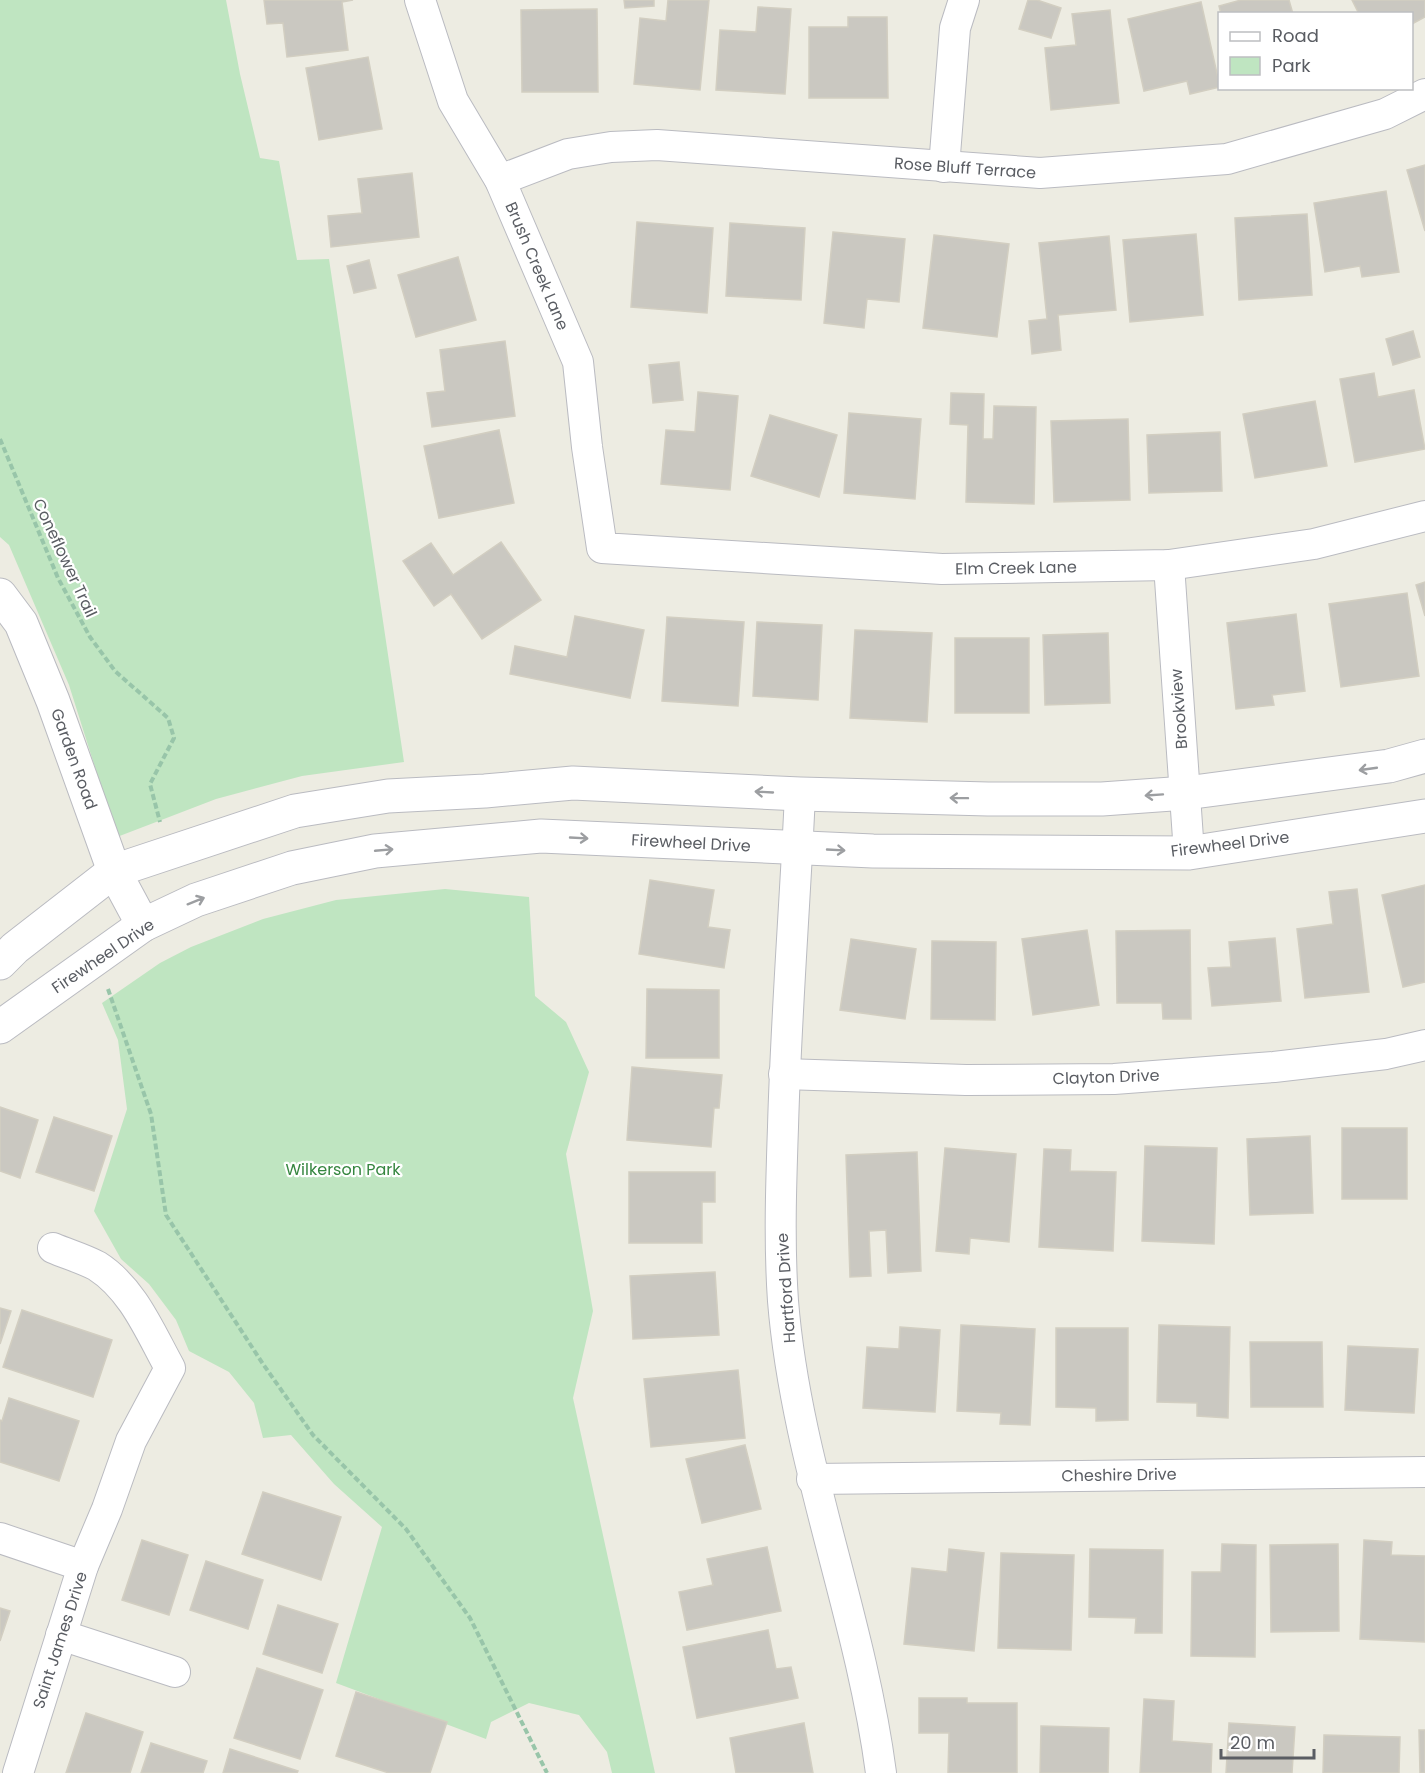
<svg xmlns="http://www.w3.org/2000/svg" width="1425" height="1773" viewBox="0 0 1425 1773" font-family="Poppins,sans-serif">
<rect width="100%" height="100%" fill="#edece2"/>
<!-- green -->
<g fill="#bfe5c1">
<polygon points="0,0 226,0 240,74 260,158 279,161 297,260 329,259 404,762 302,776 216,799 117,837 69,685 9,545 0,537"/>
<polygon points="445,889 529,897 535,996 566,1022 589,1072 566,1154 593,1311 573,1398 655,1773 612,1773 607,1752 579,1715 529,1703 491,1722 486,1739 336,1683 382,1527 334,1484 291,1435 263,1438 254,1403 229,1372 189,1351 176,1320 149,1284 121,1259 94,1211 127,1109 118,1040 102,1003 160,963 191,947 263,919 336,900"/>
</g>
<!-- building -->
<g fill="#cac8c1" stroke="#d2cec1" stroke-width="1.5">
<polygon points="264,0 353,0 342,2 348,50 287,57 283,23 267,24"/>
<polygon points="624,0 654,0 654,6 625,8"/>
<polygon points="668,0 709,0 700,90 634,84 640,18 666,21"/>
<polygon points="1028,0 1037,0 1061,8 1051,38 1019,29"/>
<polygon points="1241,0 1289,0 1293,14 1221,14 1219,6"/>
<polygon points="1352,0 1425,0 1425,17 1412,24 1412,14 1359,14"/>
<polygon points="1201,2 1220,87 1190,94 1187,81 1144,91 1128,19"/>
<polygon points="758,7 791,9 785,94 716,90 720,30 756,32"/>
<polygon points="597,9 598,92 522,92 521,10"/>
<polygon points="1110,10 1119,103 1051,110 1045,48 1076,45 1072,14"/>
<polygon points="848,17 887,17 888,98 809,98 809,27 848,27"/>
<polygon points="368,57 382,129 319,140 306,68"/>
<polygon points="1425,165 1425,231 1407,170"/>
<polygon points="412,173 419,237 331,247 328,216 362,213 358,179"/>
<polygon points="1386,191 1399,272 1362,277 1360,266 1325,272 1314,203"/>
<polygon points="1307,214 1312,295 1239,300 1235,218"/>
<polygon points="637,222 713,228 707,313 631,307"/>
<polygon points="730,223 805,228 801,300 726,296"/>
<polygon points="833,232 905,239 899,302 867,299 864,328 824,323"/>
<polygon points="1196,234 1203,315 1130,322 1123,240"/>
<polygon points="934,235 1009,244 997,337 923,328"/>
<polygon points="1109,236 1116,310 1058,315 1061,350 1032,354 1029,321 1047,319 1039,243"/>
<polygon points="458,257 476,320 416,337 398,275"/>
<polygon points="369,260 376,288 354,293 347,266"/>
<polygon points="1413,331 1420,357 1393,365 1386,339"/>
<polygon points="505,341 515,416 432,427 427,393 445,391 440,350"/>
<polygon points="679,362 683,400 653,403 649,365"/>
<polygon points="1374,373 1378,397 1414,390 1425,449 1355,462 1340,379"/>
<polygon points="698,392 738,396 730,490 661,484 666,430 695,432"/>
<polygon points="951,393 984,394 983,439 993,439 994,406 1036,407 1034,504 966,502 968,425 950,424"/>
<polygon points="1315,401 1327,466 1255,478 1243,414"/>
<polygon points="849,413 921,419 915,499 844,493"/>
<polygon points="770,415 837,435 819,497 751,476"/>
<polygon points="1128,419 1130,500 1054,502 1051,421"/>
<polygon points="499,430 514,503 439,518 424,446"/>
<polygon points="1220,432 1222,491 1149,493 1147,435"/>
<polygon points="501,542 541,600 482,639 451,594 434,606 403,561 431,543 453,575"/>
<polygon points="1425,582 1425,616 1416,585"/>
<polygon points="1407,593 1419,676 1341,687 1329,604"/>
<polygon points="1296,614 1305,691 1272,695 1274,705 1236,709 1227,623"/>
<polygon points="575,616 644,630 630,698 510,674 515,646 567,657"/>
<polygon points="667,617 744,622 738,706 662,701"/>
<polygon points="757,622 822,625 818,700 753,696"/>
<polygon points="855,630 932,633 927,722 850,718"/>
<polygon points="1108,633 1110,703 1045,705 1043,635"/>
<rect x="955" y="638" width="74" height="75"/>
<polygon points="650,880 714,890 708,927 730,930 724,968 639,954"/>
<polygon points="1425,885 1425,982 1403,987 1382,895"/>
<polygon points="1357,889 1369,992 1305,998 1297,929 1333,924 1329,892"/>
<polygon points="1087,930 1099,1005 1033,1015 1022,939"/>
<polygon points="1190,930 1191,1019 1163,1019 1162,1003 1117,1003 1116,931"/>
<polygon points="1275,938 1281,1001 1212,1006 1208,968 1231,967 1229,942"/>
<polygon points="851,939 916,949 905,1019 840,1010"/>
<polygon points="932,941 996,942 995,1020 931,1019"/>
<polygon points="647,989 719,990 719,1058 646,1058"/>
<polygon points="632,1067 722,1075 719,1108 714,1108 711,1147 627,1140"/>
<polygon points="0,1107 38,1120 20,1178 0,1171"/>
<polygon points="54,1117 112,1136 94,1191 36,1172"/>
<rect x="1342" y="1128" width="65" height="71"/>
<polygon points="1310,1136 1313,1213 1250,1215 1247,1139"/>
<polygon points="1145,1146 1217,1148 1214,1244 1142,1241"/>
<polygon points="945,1148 1016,1154 1009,1242 970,1238 969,1254 936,1251"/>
<polygon points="1044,1149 1071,1150 1070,1171 1116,1172 1113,1251 1039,1247"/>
<polygon points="917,1152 921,1271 888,1273 886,1230 869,1231 871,1276 850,1277 846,1155"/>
<polygon points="629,1172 715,1172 715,1202 702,1202 702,1243 629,1243"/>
<polygon points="715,1272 719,1335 633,1339 630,1276"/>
<polygon points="0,1308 11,1311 0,1344"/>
<polygon points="22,1310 112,1340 93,1397 3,1367"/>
<polygon points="961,1325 1035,1329 1030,1425 1000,1424 1001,1413 957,1411"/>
<polygon points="1159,1325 1230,1327 1228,1418 1197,1416 1197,1403 1157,1402"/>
<polygon points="900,1327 940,1330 935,1412 863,1408 867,1347 899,1349"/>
<polygon points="1056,1328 1128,1328 1128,1420 1096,1421 1096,1408 1056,1407"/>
<polygon points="1250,1342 1322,1342 1323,1407 1251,1407"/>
<polygon points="1348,1346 1418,1349 1414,1413 1345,1410"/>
<polygon points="738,1370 745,1438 651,1447 644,1379"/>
<polygon points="9,1398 79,1421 59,1481 0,1462 0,1420 2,1421"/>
<polygon points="745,1445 761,1509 702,1523 686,1459"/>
<polygon points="263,1492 341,1517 321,1580 242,1554"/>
<polygon points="142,1540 188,1555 169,1615 122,1600"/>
<polygon points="1364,1540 1392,1542 1391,1555 1425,1556 1425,1642 1360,1639"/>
<polygon points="1222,1544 1256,1545 1255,1657 1191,1656 1192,1572 1221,1572"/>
<polygon points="1338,1544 1339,1631 1271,1632 1270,1545"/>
<polygon points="767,1547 781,1611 687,1630 679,1592 713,1585 707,1559"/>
<polygon points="949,1549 984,1553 974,1651 904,1644 912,1568 947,1572"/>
<polygon points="1090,1549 1163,1550 1162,1633 1135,1633 1136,1618 1089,1617"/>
<polygon points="1001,1553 1074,1555 1071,1650 998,1648"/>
<polygon points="206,1561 263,1580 248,1629 190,1610"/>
<polygon points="278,1605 338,1624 322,1673 263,1654"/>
<polygon points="0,1608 10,1611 0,1641"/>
<polygon points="768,1630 776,1669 791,1667 798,1698 697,1718 683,1647"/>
<polygon points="257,1668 323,1690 300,1759 234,1738"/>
<polygon points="356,1692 447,1722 430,1773 389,1773 336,1756"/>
<polygon points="919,1698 967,1698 967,1703 1017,1703 1017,1773 948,1773 949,1733 919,1733"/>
<polygon points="1144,1699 1174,1701 1172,1741 1212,1744 1211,1773 1140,1773"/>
<polygon points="86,1713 143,1732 130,1773 66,1773"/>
<polygon points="804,1723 813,1773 736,1773 730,1738"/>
<polygon points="1229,1723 1295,1727 1292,1773 1226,1773"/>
<polygon points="1041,1726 1109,1728 1108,1773 1040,1773"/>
<polygon points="1419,1730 1425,1730 1425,1773 1420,1773"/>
<polygon points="1324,1735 1400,1737 1399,1773 1323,1773"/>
<polygon points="151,1743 207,1761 203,1773 141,1773"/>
<polygon points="230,1749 298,1771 297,1773 223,1773"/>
</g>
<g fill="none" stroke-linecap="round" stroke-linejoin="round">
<!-- minor casing -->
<g stroke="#babbc1" stroke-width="32">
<g id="minor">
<polyline points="420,0 453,101 500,180 578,362 587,447 602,548 942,569 1169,565 1314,544 1425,516"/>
<polyline points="944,167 955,28 964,0"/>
<polyline points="500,180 568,154 611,147 657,145 1040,173 1227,159 1385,114 1425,94"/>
<polyline points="1169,565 1189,853"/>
<path d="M800 794C795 905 786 1016 783 1127 781 1185 779 1243 783 1301 796 1462 860 1613 881 1773"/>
<polyline points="784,1074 966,1080 1114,1079 1274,1067 1386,1054 1425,1045"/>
<polyline points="812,1479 1425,1472"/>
<polyline points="0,1538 83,1566"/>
<polyline points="61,1635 175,1672"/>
<path d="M18 1773 83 1566 107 1509 131 1441 170 1368C150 1332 133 1289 97 1266 84 1259 67 1254 53 1248"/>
</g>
</g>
<!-- tertiary casing -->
<g stroke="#babbc1" stroke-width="35">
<g id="tertiary">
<polyline points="0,595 21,623 53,701 114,871 143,925"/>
<polyline points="0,963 15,948 114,871 295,811 388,796 485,791 573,783 800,794 988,799 1102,799 1186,793 1389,766 1425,756"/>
<polyline points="0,1027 143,925 196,900 292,868 375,851 541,836 873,851 1189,853 1425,816"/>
</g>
</g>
<!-- path -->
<g stroke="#98c5a9" stroke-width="4" stroke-dasharray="6 3" stroke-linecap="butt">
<polyline points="0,439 58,578 90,637 115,671 168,718 174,738 150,784 160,822"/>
<polyline points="108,989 151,1114 166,1215 263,1364 313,1435 406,1529 470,1618 547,1773"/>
</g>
<!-- minor -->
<use href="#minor" stroke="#fff" stroke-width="30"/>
<!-- tertiary -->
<use href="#tertiary" stroke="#fff" stroke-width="33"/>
</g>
<!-- one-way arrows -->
<defs><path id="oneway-shaft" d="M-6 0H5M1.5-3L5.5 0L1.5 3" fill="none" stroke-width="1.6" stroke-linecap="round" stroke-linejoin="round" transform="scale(1.5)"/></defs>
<g stroke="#9c9ea1">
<use href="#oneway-shaft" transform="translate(1368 769) rotate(172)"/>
<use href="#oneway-shaft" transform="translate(764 792) rotate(-177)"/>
<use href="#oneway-shaft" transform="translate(1154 795) rotate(176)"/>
<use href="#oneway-shaft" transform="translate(959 798) rotate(-179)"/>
<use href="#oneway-shaft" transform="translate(579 838) rotate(3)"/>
<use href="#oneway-shaft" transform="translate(384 850) rotate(-5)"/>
<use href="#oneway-shaft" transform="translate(836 850) rotate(3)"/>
<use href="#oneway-shaft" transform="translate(196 901) rotate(-22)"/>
</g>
<g text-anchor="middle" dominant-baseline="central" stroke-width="4.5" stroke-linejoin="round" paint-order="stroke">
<!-- street labels -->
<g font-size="16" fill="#5a5d63" stroke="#fff">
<text transform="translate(965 168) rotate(4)">Rose Bluff Terrace</text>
<text transform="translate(537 266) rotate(67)">Brush Creek Lane</text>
<text transform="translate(65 558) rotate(65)">Coneflower Trail</text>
<text transform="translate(1016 568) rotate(-1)">Elm Creek Lane</text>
<text transform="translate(1179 709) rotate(-94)">Brookview</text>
<text transform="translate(74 759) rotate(70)">Garden Road</text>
<text transform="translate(691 843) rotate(3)">Firewheel Drive</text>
<text transform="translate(1230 844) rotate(-7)">Firewheel Drive</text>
<text transform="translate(103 956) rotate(-34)">Firewheel Drive</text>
<text transform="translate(1106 1077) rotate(-2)">Clayton Drive</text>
<text transform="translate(786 1288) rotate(-94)">Hartford Drive</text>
<text transform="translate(1119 1475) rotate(-1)">Cheshire Drive</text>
<text transform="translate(60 1640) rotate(-72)">Saint James Drive</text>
</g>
<!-- park labels -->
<g font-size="16" fill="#368640" stroke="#fff">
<text x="343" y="1169">Wilkerson Park</text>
</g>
</g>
<!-- legend -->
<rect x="1218" y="12" width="195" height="78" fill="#ffffff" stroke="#bdbec1" stroke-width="1.5"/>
<rect x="1230" y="32" width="30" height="9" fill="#ffffff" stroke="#bdbec1" stroke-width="1.5"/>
<text x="1272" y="42" font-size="18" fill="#5a5d63">Road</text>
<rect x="1230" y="57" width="30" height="18" fill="#bfe5c1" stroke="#bdbec1" stroke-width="1.5"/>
<text x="1272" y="72" font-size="18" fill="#5a5d63">Park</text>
<!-- scale -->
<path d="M1221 1749v9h93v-9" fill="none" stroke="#5a5d63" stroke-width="3"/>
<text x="1230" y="1749" font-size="18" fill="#5a5d63" stroke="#ffffff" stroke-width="4.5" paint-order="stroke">20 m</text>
</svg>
